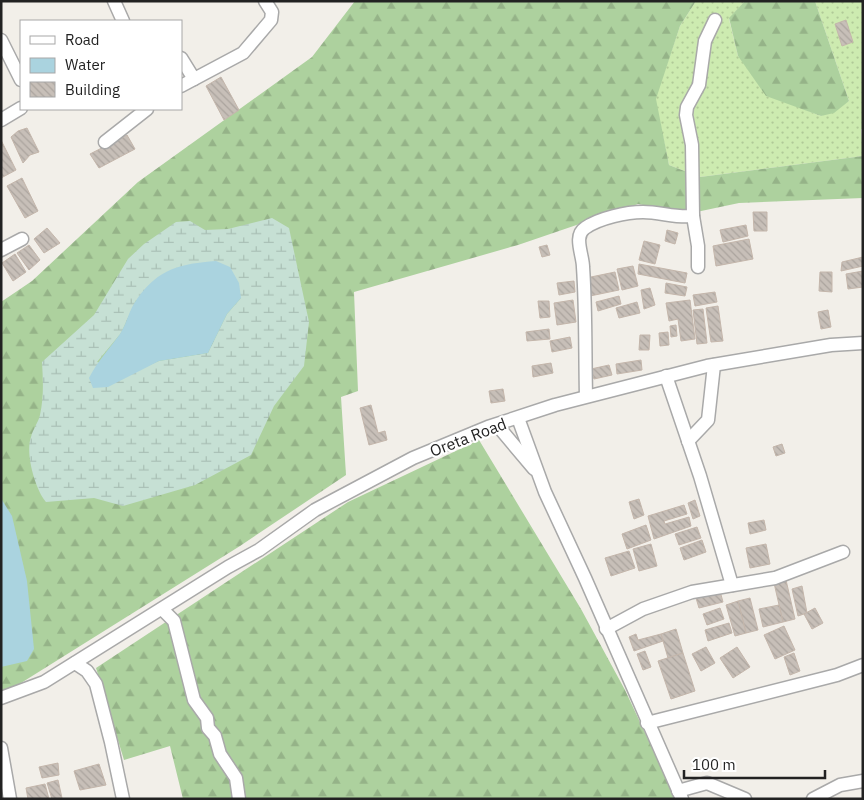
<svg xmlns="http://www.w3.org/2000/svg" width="864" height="800" viewBox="0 0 864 800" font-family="'IBM Plex Sans',sans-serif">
<defs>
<pattern id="grass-dots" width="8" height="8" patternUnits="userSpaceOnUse" patternTransform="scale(1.25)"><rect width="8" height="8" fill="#cdebb0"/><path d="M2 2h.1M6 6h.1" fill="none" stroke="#b0c997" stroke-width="1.8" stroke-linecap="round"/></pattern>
<pattern id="forest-firs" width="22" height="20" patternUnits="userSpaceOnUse" patternTransform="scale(1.25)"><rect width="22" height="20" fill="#add19e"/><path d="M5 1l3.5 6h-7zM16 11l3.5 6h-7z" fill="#95b388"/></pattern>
<pattern id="wetland-marsh" width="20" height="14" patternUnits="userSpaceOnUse" patternTransform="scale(1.25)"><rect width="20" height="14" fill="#c6e0d4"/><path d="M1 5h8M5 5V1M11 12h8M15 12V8" fill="none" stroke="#aac0b6"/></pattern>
<pattern id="building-back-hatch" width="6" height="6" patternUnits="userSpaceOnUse" patternTransform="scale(1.25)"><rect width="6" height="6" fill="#c7bfb8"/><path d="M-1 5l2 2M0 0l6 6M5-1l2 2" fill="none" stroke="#aba49e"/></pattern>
</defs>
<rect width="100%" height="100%" fill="#f2efe9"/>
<!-- grass -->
<polygon fill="url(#grass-dots)" points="696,1 745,1 729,19 738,56 796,106 821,116 849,101 815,1 863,1 863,129 861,129 863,156 700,177 669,165 655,99 680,26"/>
<!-- forest -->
<g fill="url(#forest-firs)">
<polygon points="355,1 696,1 680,26 656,99 669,165 700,177 863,156 863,198 739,203 687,214 638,204 518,245 354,292 358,391 341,397 346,475 240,546 13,688 1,691 1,302 32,281 138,182 312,57"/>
<polygon points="745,1 815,1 849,101 834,113 821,116 766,96 738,56 729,18"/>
<polygon points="479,440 581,609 625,690 676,799 183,799 170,746 124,760 96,668 348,502"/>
</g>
<!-- wetland -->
<path fill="url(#wetland-marsh)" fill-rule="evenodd" d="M272 218 289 228 309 322 304 366 274 406 251 455 195 485 123 506 94 498 46 502C35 489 25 453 31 437 33 429 38 423 40 415 44 397 43 380 42 362L94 315 128 259 144 244 176 222 190 221 205 230 228 229ZM241 298 227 314 208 353 159 361 134 372 97 362 121 333 136 300Z"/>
<!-- water -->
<g fill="#aad3df">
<path d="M216 261 230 267 239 283 241 298 227 314 208 353 159 361 108 387 93 388 89 378C97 362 109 349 120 334 127 323 129 310 137 299 159 268 180 264 216 261Z"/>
<polygon points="2,500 12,516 27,581 34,649 27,661 1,667"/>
</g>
<!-- building -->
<g fill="url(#building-back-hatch)" stroke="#c4b6ab">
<polygon points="846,20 853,42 842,46 835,24"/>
<polygon points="221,77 239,110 224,120 206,86"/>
<polygon points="27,128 39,152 30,155 23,163 11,137 18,131"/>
<polygon points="127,135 135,149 99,168 90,154"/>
<polygon points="1,140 16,170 1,178"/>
<polygon points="22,178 38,211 25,218 7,186"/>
<polygon points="753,212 767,212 767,231 754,231"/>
<polygon points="746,225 748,236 723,242 720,230"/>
<polygon points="47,228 60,243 44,253 34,239"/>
<polygon points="667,230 678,233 675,244 665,241"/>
<polygon points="749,239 753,259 716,266 713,246"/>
<polygon points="644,241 660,245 655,264 639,260"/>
<polygon points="29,245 40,260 29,270 17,253"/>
<polygon points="547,245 550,255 542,257 539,247"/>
<polygon points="15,254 26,272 13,281 2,263"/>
<polygon points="863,257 863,266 841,271 842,262"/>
<polygon points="639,264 687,273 685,283 638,274"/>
<polygon points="633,266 638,286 622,290 617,269"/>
<polygon points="863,271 863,287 848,289 846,274"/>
<polygon points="615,272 619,290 590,296 586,278"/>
<polygon points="820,272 832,272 832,292 819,291"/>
<polygon points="574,281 575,292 559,295 557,283"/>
<polygon points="666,283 687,287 685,296 665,293"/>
<polygon points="650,288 655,305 644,309 641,290"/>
<polygon points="715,292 717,302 695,306 693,295"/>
<polygon points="619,296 621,304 598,311 596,302"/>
<polygon points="573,300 576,322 557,325 554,303"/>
<polygon points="690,300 695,339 681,341 678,319 669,321 666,303"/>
<polygon points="538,301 549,301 550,317 540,318"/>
<polygon points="637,302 640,313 619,318 616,308"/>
<polygon points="718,306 723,341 711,342 706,308"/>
<polygon points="703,309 707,343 697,344 693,310"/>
<polygon points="828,310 831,327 821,329 818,312"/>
<polygon points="676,325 677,336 671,337 670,326"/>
<polygon points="549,329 550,339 527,341 526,332"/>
<polygon points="668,332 669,345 660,346 659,333"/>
<polygon points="640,335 650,335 649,350 639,350"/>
<polygon points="570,337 572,348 552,352 550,341"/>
<polygon points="641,360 642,370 617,374 616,364"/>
<polygon points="551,363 553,373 533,377 532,366"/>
<polygon points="609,365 612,375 594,379 591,369"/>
<polygon points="503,389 505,401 491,403 489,391"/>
<polygon points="371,405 378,433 385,431 387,440 369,445 360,408"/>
<polygon points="782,444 785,453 776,456 773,447"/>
<polygon points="639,499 644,515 634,519 629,502"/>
<polygon points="695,500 700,516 693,519 688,503"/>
<polygon points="684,505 687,514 664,521 665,524 689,517 691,526 654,539 648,516"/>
<polygon points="764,520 766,530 750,534 748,523"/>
<polygon points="646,525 651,540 627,549 622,534"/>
<polygon points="697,527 701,538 679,545 675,534"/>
<polygon points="702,540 706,552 684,560 680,548"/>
<polygon points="651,544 657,566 639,571 633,549"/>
<polygon points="766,544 770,564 750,568 746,548"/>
<polygon points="629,551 635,568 611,576 605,558"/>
<polygon points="786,580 795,619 783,622 774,583"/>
<polygon points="802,586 807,613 798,616 792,589"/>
<polygon points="720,591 723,602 699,608 696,598"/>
<polygon points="750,598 758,630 746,633 738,601"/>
<polygon points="738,601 746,633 735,636 726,605"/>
<polygon points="779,605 783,622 763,627 759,609"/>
<polygon points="720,608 724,619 707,625 703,614"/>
<polygon points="815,608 823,623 812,629 804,614"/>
<polygon points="729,623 732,633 708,641 705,630"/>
<polygon points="784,626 795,650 775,659 764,635"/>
<polygon points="676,629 683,653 668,658 661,634"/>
<polygon points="636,634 638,640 661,634 663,641 634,651 629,637"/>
<polygon points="706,647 715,663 701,671 692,654"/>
<polygon points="737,647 750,667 733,678 720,658"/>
<polygon points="645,651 651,667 643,670 637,654"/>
<polygon points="683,653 695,691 671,699 658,661"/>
<polygon points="794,653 800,671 790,675 784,657"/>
<polygon points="58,763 59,775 42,778 39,767"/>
<polygon points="99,764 106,785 80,790 74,771"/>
<polygon points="58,780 62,798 52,799 47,783"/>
<polygon points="45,784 49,799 28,799 26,788"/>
</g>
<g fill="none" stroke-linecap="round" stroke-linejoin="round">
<!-- minor casing -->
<g stroke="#a9a9a9" stroke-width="15">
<g id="minor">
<polyline points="114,1 123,21"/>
<polyline points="1,40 21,80"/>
<polyline points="181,58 194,79"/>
<polyline points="181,86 243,53 271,20 272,12 265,1"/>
<polyline points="1,120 21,108"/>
<polyline points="105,142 147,109"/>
<polyline points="1,250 22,239"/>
<polyline points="698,267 698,246 693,216 692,145 686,115 687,107 699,85 705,41 715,20"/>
<polyline points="666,376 700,476 732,585"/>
<path d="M586 396C585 353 586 310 583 267 583 255 573 236 585 228 599 218 627 212 643 212 660 212 676 218 693 216"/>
<polyline points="518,418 545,492 585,578 682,799"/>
<polyline points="497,425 534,469"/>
<polyline points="688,441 708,420 714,365"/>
<polyline points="162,609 174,621 194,700 207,718 208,728 215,736 220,754 236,778 239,799"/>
<polyline points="606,629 643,609 692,592 775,578 843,552"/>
<polyline points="75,663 87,671 96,684 111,742 123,799"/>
<polyline points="1,698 44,682 228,567 259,550 315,510 413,458 488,427 555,405 707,366 831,345 863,343"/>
<polyline points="647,723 837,675 863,665"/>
<polyline points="1,748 10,799"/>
<polyline points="678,791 707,783 745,799"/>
<polyline points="813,799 840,785 863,781"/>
</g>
</g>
<!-- minor -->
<use href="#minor" stroke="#fff" stroke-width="12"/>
</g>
<g text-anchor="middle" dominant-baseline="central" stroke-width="4.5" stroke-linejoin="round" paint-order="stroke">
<!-- street labels -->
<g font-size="16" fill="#222" stroke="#fff">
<text transform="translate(468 437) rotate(-21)">Oreta Road</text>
</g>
</g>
<!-- border -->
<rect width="864" height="800" fill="none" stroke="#222222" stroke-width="5"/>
<!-- legend -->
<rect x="20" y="20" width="162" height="90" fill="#ffffff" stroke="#a7a7a7"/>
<rect x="30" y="36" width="25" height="8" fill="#ffffff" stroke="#a7a7a7"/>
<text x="65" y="45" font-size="15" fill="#222222">Road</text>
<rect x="30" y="58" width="25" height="15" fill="#aad3df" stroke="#a7a7a7"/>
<text x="65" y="70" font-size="15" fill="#222222">Water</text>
<rect x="30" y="82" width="25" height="15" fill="url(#building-back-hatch)" stroke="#a7a7a7"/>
<text x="65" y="95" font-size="15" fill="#222222">Building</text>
<!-- scale -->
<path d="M684 770v8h141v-8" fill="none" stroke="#222222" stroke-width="2.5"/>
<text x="692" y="770" font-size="15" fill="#222222" stroke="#ffffff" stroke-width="4" paint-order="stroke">100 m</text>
</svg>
